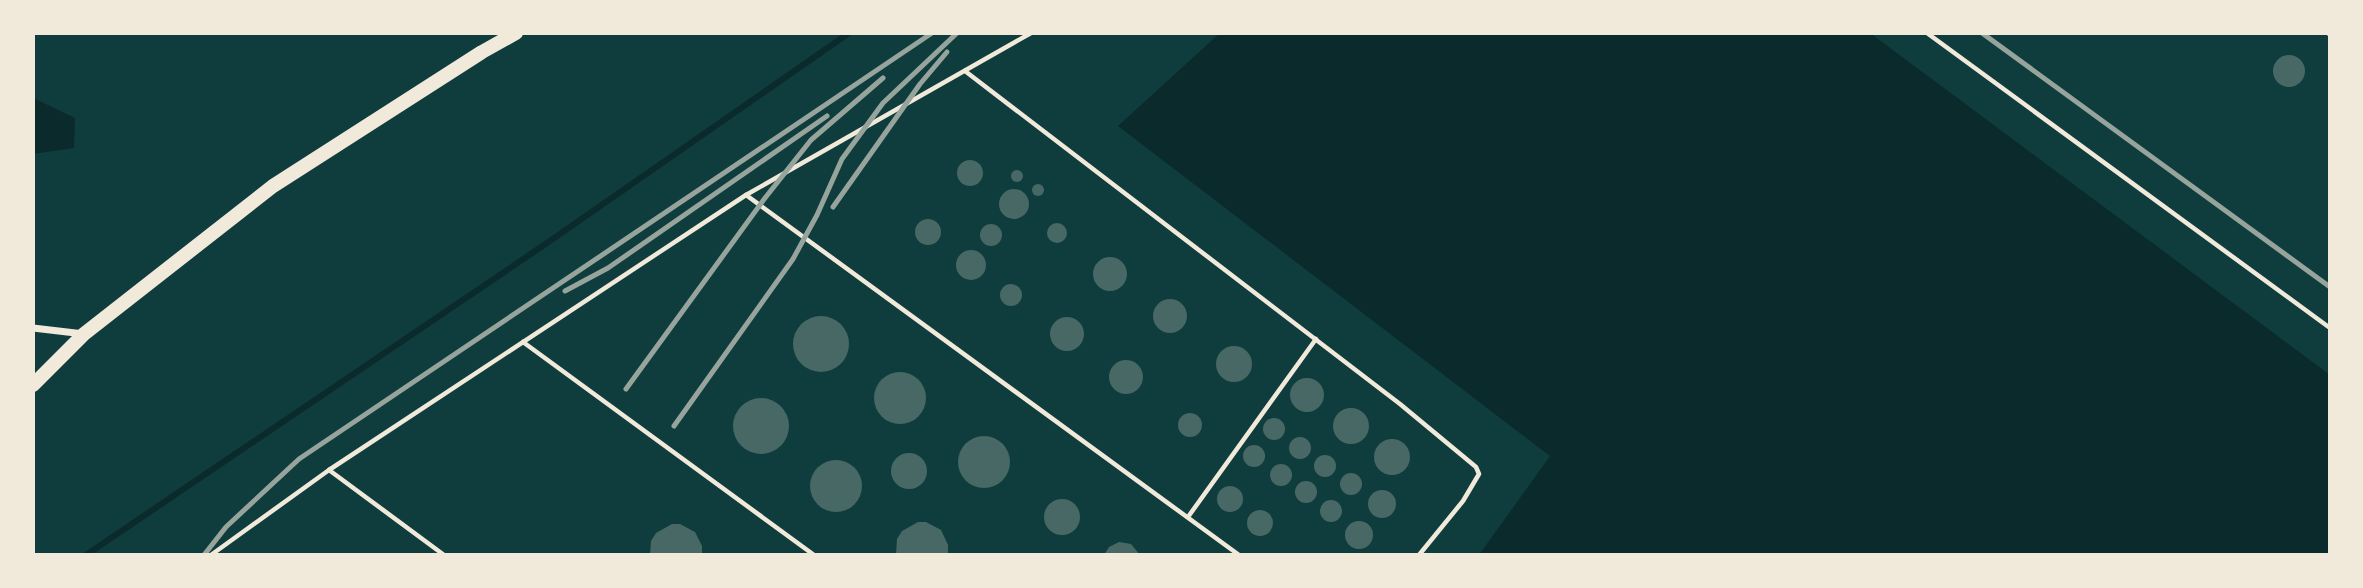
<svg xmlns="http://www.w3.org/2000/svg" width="2363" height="588" viewBox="0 0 2363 588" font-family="Helvetica,sans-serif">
<rect width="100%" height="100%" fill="#0f3d3e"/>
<!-- water -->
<g fill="#0a2a2b">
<polygon points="1220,33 1870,33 2330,375 2330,555 1479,555 1550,456 1118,126"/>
<polygon points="33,98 75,118 74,148 33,154"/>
</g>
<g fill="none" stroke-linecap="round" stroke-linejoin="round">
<!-- stream -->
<polyline stroke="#0a2a2b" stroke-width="6" points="86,555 547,243 849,33"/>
</g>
<!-- building -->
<g fill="#486865">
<circle cx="2289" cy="71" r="16"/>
<circle cx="970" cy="173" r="13"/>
<circle cx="1017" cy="176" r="6"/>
<circle cx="1038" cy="190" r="6"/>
<circle cx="1014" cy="204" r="15"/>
<circle cx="928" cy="232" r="13"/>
<circle cx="1057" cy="233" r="10"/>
<circle cx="991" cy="235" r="11"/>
<circle cx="971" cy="265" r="15"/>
<circle cx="1110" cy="274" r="17"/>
<circle cx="1011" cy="295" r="11"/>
<circle cx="1170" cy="316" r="17"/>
<circle cx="821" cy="344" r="28"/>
<circle cx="1067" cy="334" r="17"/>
<circle cx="1234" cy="364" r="18"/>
<circle cx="1126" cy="377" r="17"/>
<circle cx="900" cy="398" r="26"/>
<circle cx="1307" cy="395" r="17"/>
<circle cx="761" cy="426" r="28"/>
<circle cx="1351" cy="426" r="18"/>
<circle cx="1190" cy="425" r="12"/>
<circle cx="1274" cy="429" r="11"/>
<circle cx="984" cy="462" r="26"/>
<circle cx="1300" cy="448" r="11"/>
<circle cx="1392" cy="457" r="18"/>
<circle cx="1254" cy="456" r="11"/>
<circle cx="909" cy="471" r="18"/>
<circle cx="1325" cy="466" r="11"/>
<circle cx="836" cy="486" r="26"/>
<circle cx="1281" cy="475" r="11"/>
<circle cx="1351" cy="484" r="11"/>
<circle cx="1306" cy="492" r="11"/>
<circle cx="1230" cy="499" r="13"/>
<circle cx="1382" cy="504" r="14"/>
<circle cx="1062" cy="517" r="18"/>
<circle cx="1331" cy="511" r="11"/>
<circle cx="1260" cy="523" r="13"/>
<circle cx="1359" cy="535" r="14"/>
<polygon points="918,522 926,522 941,530 948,545 948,555 896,555 897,539 902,531"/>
<polygon points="672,524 680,524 695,532 702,546 702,555 650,555 651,541 656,533"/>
<polygon points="1119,542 1131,544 1140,555 1104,555 1109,547"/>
</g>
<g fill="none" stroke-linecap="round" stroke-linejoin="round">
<!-- service -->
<g stroke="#f1e9da" stroke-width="4.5">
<polyline points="1927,33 2330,328"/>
<polyline points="2328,33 2330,35"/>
<polyline points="965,71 1400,404 1476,467 1479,474 1463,501 1419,555"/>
<polyline points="746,195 1239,555"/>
<polyline points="523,342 814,555"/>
<polyline points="329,470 444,555"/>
<polyline points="1188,517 1316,339"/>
<polyline points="211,555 329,470 746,195 1031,33"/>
</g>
<!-- minor -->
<polyline stroke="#f1e9da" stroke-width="7" points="33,328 84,334"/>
<!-- primary -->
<polyline stroke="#f1e9da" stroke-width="14" points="33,385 84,334 273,186 482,52 516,33"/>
<!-- rail -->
<g stroke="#97a49c" stroke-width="5">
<polyline points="1982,33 2330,287"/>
<polyline points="833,207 920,84 947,52"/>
<polyline points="565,291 608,268 827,116"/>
<polyline points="626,389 765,198 811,140 883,78"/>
<polyline points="674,426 793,259 817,215 842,159 883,103 957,33"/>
<polyline points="204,555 226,527 299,459 932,33"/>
</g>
</g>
<!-- border -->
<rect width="2363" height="588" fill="none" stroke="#f1e9da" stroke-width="70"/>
</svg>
